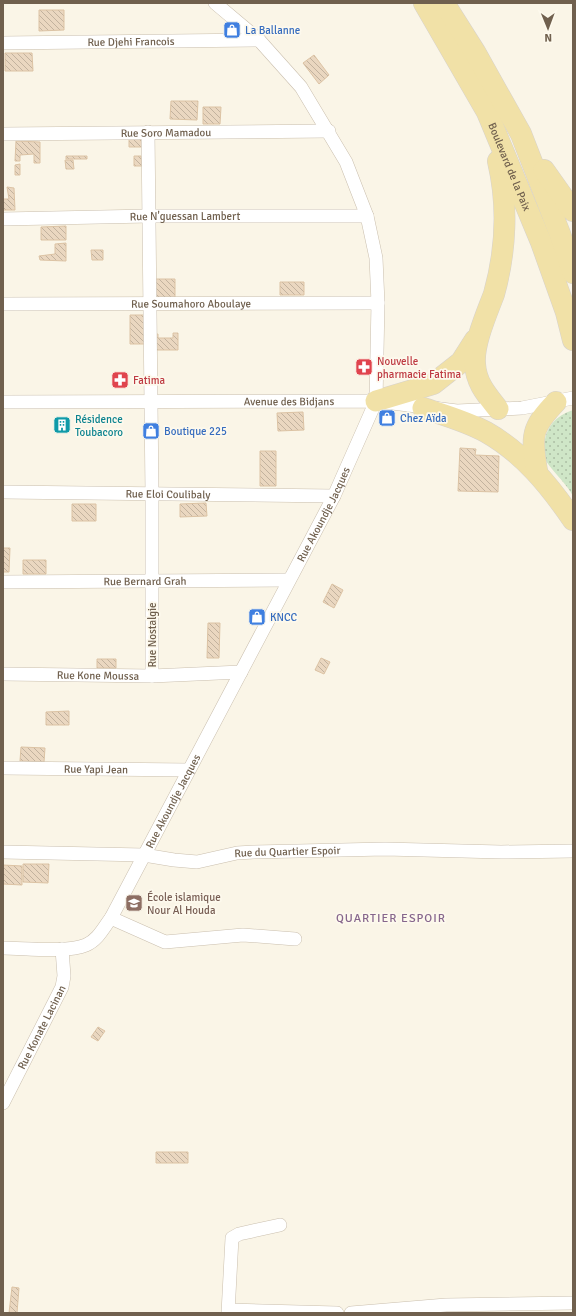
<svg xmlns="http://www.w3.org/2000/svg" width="576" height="1316" font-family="Signika,sans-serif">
<defs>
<pattern id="grass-dots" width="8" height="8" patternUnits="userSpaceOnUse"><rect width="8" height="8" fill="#cfe6c7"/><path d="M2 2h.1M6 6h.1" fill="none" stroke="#acbea4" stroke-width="1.8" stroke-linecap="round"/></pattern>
<pattern id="building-back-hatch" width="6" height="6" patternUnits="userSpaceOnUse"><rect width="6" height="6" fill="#ead7c0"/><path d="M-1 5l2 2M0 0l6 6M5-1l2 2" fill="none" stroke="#c2b29e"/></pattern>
</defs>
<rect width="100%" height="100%" fill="#faf5e7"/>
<!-- grass -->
<path fill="url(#grass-dots)" d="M573,410V496C566,483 554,473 546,461C543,457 543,451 544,446C546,427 555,416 573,410Z"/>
<!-- building -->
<path fill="url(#building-back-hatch)" stroke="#dcc3a4" d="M39,10H64V30L39,31Z
M5,53H32L33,71H5Z
M314,55L329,75L319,84L303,63Z
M171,101H198L197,120L170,119Z
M203,107H221L220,124H203Z
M129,138L141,139L142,147H129Z
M16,141L40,142V163H34V154L20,155V161H15Z
M66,156H87V159H66Z
M134,156H141L142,166H134Z
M65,160H73L74,169H66Z
M20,164V175H15V165Z
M7,187L14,188L15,210H3V199H9Z
M66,226V240H41V227Z
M66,243V261L40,260L39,256L55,254V244Z
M91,250H103V260H92Z
M152,279H175V298H152Z
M280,282H304V295H280Z
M130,315H146L147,344H130Z
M173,333H178V350H153V334H158V338H173Z
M303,412L304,430L278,431L277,413Z
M67,418L68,432H56L55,419Z
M460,448L476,449L475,455L499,456L498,492L458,491Z
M260,451H276V486H260Z
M206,503L207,516L180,517V504Z
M72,504H96V521H72Z
M3,548H10L9,572H3Z
M23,560H46V574H23Z
M332,584L343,590L334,608L323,602Z
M208,623H220L219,658H207Z
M321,658L330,662L324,674L315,670Z
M97,659H116V668H97Z
M69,711V725H46V712Z
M21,747L45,748L44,762L20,761Z
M23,864H49L48,883L23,882Z
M3,865L22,866V885L3,884Z
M98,1027L105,1031L98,1041L91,1037Z
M156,1152H188V1163H156Z
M12,1287L19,1288L17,1313H9Z"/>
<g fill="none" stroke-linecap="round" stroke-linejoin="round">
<defs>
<g id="minor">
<path id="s1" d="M3,43L259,40"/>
<path d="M148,132L152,493V676"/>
<path id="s2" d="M3,134L329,131"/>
<path id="s3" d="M3,219L149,216H367"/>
<path id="s4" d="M3,304L378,303"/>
<path id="s5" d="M3,402L376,401L457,411L522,408L573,398"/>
<path id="s6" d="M3,492L334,496"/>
<path id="s7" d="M3,582L288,580"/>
<path id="s8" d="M3,674L152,676L241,672"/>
<path id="s9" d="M3,768L189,770"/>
<path id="s10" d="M3,852L144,855L174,860L197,862L237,853L254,852L385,849L501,852L573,851"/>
<path d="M111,918L165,942L243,935L295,939"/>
<path id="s11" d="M3,948C25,948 67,953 86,945C98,940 104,927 111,918L334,496L376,401L378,303L376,258L367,216L346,162L301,87L259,40L215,3"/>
<path id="s12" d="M3,1103L62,987L64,976L62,949"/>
<path d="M229,1310L337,1313"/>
<path d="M228,1313L232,1238L239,1234L280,1225"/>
<path d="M351,1313L446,1305L573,1303"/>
</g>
<g id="primary">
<path id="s13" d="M424,3L487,112L541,242L566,312L573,340"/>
<path d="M444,3L475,52L521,134L560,234L573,273"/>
<path d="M544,170L573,211"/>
<path d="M376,401L433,384L461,362L475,340"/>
<path d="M423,408C444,415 466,421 486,432C523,453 549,485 573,520"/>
<path d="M498,409C487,395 476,383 475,364C473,344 487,313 494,294C506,251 508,204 498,161"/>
<path d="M537,471C531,436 531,428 556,402"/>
</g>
</defs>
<!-- minor casing -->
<use href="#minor" stroke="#cabfae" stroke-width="14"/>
<!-- primary casing -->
<use href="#primary" stroke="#d7d2cd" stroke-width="22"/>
<!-- minor -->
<use href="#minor" stroke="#fff" stroke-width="13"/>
<!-- primary -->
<use href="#primary" stroke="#f1e1a7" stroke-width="21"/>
</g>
<!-- icons -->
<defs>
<symbol id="shop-square" viewBox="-11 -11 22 22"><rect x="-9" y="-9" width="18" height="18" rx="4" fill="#3f7fe0" stroke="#fdf9ed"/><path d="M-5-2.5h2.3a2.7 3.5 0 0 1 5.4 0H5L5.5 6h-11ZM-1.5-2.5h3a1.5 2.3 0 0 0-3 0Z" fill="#fff"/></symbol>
<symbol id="pharmacy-square" viewBox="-11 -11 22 22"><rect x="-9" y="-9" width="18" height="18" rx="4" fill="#e0444e" stroke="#fdf9ed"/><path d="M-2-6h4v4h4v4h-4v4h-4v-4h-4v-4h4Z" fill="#fff"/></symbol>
<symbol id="building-square" viewBox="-11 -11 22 22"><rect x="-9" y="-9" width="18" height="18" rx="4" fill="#0f9aa8" stroke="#fdf9ed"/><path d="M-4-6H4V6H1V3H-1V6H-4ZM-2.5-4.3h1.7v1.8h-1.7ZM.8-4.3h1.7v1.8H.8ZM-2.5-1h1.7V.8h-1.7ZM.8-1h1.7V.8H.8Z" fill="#fff"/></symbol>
<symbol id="school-square" viewBox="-11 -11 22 22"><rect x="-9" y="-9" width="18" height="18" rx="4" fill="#8d6e63" stroke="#fdf9ed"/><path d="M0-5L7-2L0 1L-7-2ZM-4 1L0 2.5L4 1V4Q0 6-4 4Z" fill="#fff"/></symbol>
</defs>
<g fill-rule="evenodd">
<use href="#shop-square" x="222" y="20" width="20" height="20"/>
<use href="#pharmacy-square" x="354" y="357" width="20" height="20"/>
<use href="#pharmacy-square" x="110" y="370" width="20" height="20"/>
<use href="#shop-square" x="377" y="408" width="20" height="20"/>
<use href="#building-square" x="52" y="415" width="20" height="20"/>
<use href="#shop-square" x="141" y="421" width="20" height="20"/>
<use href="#shop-square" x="247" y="607" width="20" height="20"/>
<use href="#school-square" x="124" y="893" width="20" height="20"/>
</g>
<g text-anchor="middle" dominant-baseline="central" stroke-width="3.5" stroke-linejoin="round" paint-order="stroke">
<!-- shop labels -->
<g font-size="11" fill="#366cbe" stroke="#fdf9ed" text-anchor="start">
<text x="245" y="30">La Ballanne</text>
<text x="400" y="418">Chez Aïda</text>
<text x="164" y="431">Boutique 225</text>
<text x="270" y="617">KNCC</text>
</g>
<!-- street labels -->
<g font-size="11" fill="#70604e" stroke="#fdf9ed">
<text stroke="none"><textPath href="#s1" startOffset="128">Rue Djehi Francois</textPath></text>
<text stroke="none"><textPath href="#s2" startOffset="163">Rue Soro Mamadou</textPath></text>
<text stroke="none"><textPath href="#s13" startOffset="185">Boulevard de la Paix</textPath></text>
<text stroke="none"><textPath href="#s3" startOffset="182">Rue N'guessan Lambert</textPath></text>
<text stroke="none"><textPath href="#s4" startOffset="188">Rue Soumahoro Aboulaye</textPath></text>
<text stroke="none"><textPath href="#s5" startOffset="286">Avenue des Bidjans</textPath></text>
<text stroke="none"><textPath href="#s6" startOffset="165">Rue Eloi Coulibaly</textPath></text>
<text stroke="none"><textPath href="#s11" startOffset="577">Rue Akoundje Jacques</textPath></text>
<text stroke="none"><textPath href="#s7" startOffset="142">Rue Bernard Grah</textPath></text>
<text transform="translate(152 635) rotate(-90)">Rue Nostalgie</text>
<text stroke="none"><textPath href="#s8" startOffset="95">Rue Kone Moussa</textPath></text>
<text stroke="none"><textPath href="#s9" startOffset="93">Rue Yapi Jean</textPath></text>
<text stroke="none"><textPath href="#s11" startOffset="253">Rue Akoundje Jacques</textPath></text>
<text stroke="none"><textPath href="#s10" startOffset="286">Rue du Quartier Espoir</textPath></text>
<text stroke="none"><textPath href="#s12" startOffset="85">Rue Konate Lacinan</textPath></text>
</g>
<!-- health labels -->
<g font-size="11" fill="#be3a42" stroke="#fdf9ed" text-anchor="start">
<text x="377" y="361">Nouvelle<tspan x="377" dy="13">pharmacie Fatima</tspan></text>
<text x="133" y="380">Fatima</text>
</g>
<!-- culture labels -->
<g font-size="11" fill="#0d838f" stroke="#fdf9ed" text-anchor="start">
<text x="75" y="419">Résidence<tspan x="75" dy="13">Toubacoro</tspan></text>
</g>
<!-- education labels -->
<g font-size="11" fill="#785e54" stroke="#fdf9ed" text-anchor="start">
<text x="147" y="897">École islamique<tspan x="147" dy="13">Nour Al Houda</tspan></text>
</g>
<!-- neighbourhood labels -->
<g font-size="12" letter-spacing="1" fill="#86668c" stroke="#fdf9ed">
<text x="391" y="918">QUARTIER ESPOIR</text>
</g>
</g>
<!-- border -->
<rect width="576" height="1316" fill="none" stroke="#70604e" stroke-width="8"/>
<!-- north arrow -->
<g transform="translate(548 28) rotate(179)" stroke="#fdf9ed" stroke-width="3" paint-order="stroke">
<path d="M0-3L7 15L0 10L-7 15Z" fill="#70604e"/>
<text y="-6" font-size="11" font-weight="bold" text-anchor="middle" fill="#70604e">N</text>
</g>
</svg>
